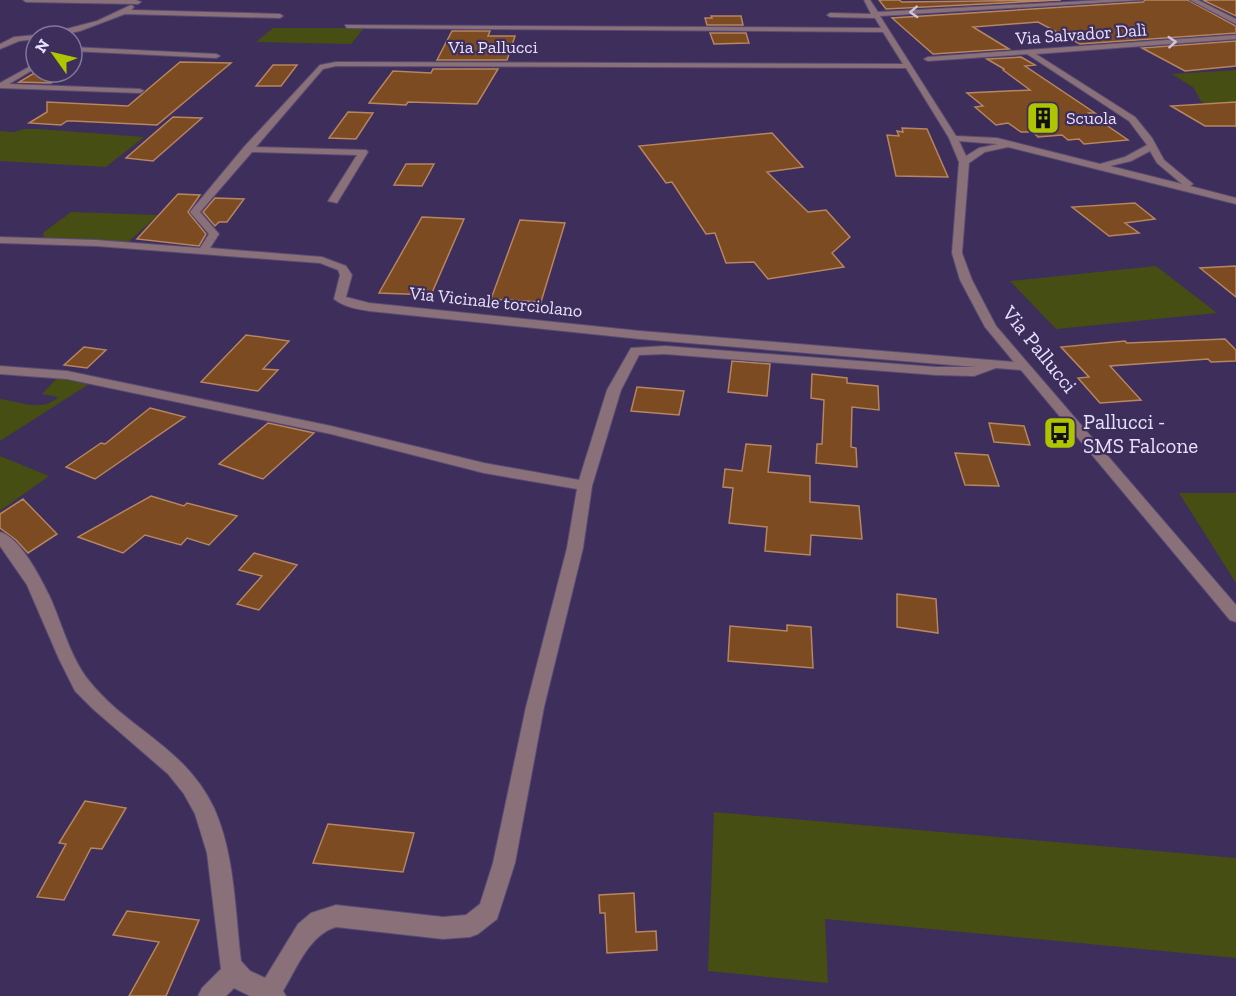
<svg xmlns="http://www.w3.org/2000/svg" width="1236" height="996" font-family="'Zilla Slab',serif">
<rect width="100%" height="100%" fill="#3d2e5b"/>
<!-- green -->
<path fill="#464e13" d="M273,28H364L351,44L256,42Z
M1236,70V129L1200,100L1194,88L1172,74Z
M24,129H39L144,137L106,167L0,161V131L14,132Z
M71,212L158,215L127,243L48,240L43,236L44,232Z
M1156,266L1217,313L1056,329L1010,281Z
M57,378L89,384L0,441V399C18,401 43,413 58,397L42,394Z
M0,456L49,476L0,511Z
M1179,493H1236V583Z
M714,812L1236,858V958L825,919L828,983L708,971Z"/>
<!-- building -->
<path fill="#7d4b21" stroke="#b68561" stroke-width="1.5" d="M879,0H899L902,2L1061,0L886,9Z
M1145,0H1188L1236,26V33L1080,44L1038,22L973,27L1009,49L933,54L892,18L1143,2Z
M1203,0H1236V16Z
M711,16H741L743,25H707L705,18H712Z
M452,31H490L488,36H515L507,60H437Z
M710,33H746L749,43L714,44Z
M1236,41V66L1185,71L1142,48Z
M1021,57L1035,65L1025,66L1095,113H1089L1128,140L1084,144L1079,139L1068,140L1062,135L1038,137L1033,132H1021L1008,123L996,125L975,107L983,106L967,93L1030,90L1003,70L1004,69L987,59Z
M180,62L231,63L157,125L73,121H67L61,125L29,123L47,112V102L128,106Z
M273,65H297L281,86H256Z
M433,69H498L477,104L408,102L406,105L369,103L393,71L431,73Z
M36,72H66L51,83L19,82Z
M1236,102V126H1205L1171,106Z
M348,112L373,113L356,139L329,138Z
M173,117L202,118L153,161L126,158Z
M902,128L927,129L948,177L896,176L887,135L899,136L897,131L903,132Z
M772,133L803,167L767,172L808,212L826,210L850,237L832,253L844,267L768,279L754,262L726,263L715,233L706,234L672,182L666,183L639,146Z
M406,164H434L422,186L394,185Z
M178,194L200,195L188,212L206,234L199,246L137,239Z
M215,198L244,199L227,222H219L215,226L203,212Z
M1135,203L1155,219L1125,223L1139,233L1109,236L1072,207Z
M422,217L464,219L431,295L379,293Z
M520,220L565,223L541,302L491,299Z
M1236,266V297L1200,268Z
M246,335L289,341L263,369L278,370L258,391L201,382Z
M1225,339L1236,350V361L1211,362L1208,359L1110,366L1141,400L1100,403L1078,378L1089,377L1061,347L1125,341L1127,343Z
M84,347L106,350L87,368L64,365Z
M732,361L770,364L767,396L728,392Z
M812,374L847,378V383L878,386L879,410L852,407L851,447L856,448L857,467L816,463L817,444H822L824,400L811,398Z
M637,387L684,391L679,415L631,411Z
M150,408L185,417L95,479L66,467L101,443L105,444Z
M268,423L314,433L263,479L219,464Z
M989,423L1024,426L1030,445L994,442Z
M746,444L771,446L768,472L810,476V502L859,506L862,539L811,535L810,555L765,551L767,527L729,523L733,488L723,487L725,469L742,471Z
M955,453L988,455L999,486L965,485Z
M151,496L184,506L187,503L237,516L209,545L187,538L181,545L145,535L123,553L78,537Z
M23,499L57,534L28,553L16,540L0,528V514Z
M254,553L297,565L259,610L237,604L262,576L239,570Z
M897,594L936,599L938,633L897,627Z
M787,625L811,627L813,668L728,661L730,626L787,631Z
M85,801L126,808L102,849L91,848L64,900L37,897L66,844L59,843Z
M328,824L414,833L403,872L313,863Z
M634,893L636,932L656,931L657,950L607,953L605,913H600L599,895Z
M127,911L199,920L166,996H129L159,942L113,935Z"/>
<g fill="none" stroke-linecap="round" stroke-linejoin="round">
<defs>
<path id="minor" d="M23,0H136L141,2L138,4L26,2Z
M864,0H870L878,12L1103,0H1143L880,16L956,136L997,138L1100,164L1125,157L1147,145L1129,121L1027,54L928,61L924,59L928,57L1236,35V39L1036,54L1135,117L1152,138L1164,160L1193,184L1190,186L1236,198V204L1008,147L985,152L969,163L962,253L972,280L996,326L1236,605V622L1230,620L1021,370L996,368L974,376L936,375L665,354L639,355L621,390L592,486L583,548L544,707L515,863L497,919L478,934L470,937L443,939L336,927C309,935 297,968 283,991L286,996H250L234,988L226,996H198L202,988L221,969L207,853L195,814L184,794L168,774L93,709L75,691L59,659L27,585L0,546V532C20,537 40,577 49,595C62,623 70,658 90,682C129,730 185,747 214,808C235,855 235,911 241,961L250,971L265,978L298,924L311,913L336,905L443,917L466,915L480,904L493,863L526,707L567,548L577,489L484,473L331,434L67,379L0,374V366L67,371L331,426L484,463L579,480L607,390L631,348L665,346L936,367H976L640,339L369,311C357,309 344,307 334,299L340,275L338,270L320,263L96,246L0,243V237L96,240L200,248L209,234L190,212L244,147L320,65L336,62L903,64L883,32L347,28L345,25L881,28L875,18L830,17L827,15L830,13L871,14ZM336,66L906,68L949,138L959,162L952,253L960,280L985,327L1014,362L640,331L369,303L346,297L352,275L346,266L322,257L210,248L219,234L200,212L252,152L357,155L328,201L337,203L368,152L366,150L256,147L323,69ZM959,141L997,144H998L979,148L966,156ZM1150,151L1157,163L1182,184L1110,166L1131,161Z
M1190,0H1198L1236,19V24Z
M131,5L134,7L131,10L280,14L283,16L280,18L125,14L80,31L56,36H39L97,21Z
M36,35L39,36H36V39L19,41L0,49V44L14,37Z
M72,47L216,54L220,56L216,58L72,51Z
M36,63V68L9,84L140,89L144,91L140,93L0,88V83Z"/>
</defs>
<!-- minor casing -->
<use href="#minor" stroke="#584b75" stroke-width="2"/>
<!-- minor -->
<use href="#minor" fill="#8a7078" fill-rule="evenodd"/>
</g>
<!-- one-way arrows -->
<defs><path id="oneway-chevron" d="M-2-3.5L2.5 0L-2 3.5" fill="none" stroke-width="1.6" stroke-linecap="round" stroke-linejoin="round" transform="scale(1.5)"/></defs>
<g stroke="#d0c5dc">
<use href="#oneway-chevron" transform="translate(914 12) rotate(177)"/>
<use href="#oneway-chevron" transform="translate(1172 42) rotate(-4)"/>
</g>
<!-- icons -->
<defs>
<symbol id="building-square" viewBox="-11 -11 22 22"><rect x="-9" y="-9" width="18" height="18" rx="4" fill="#b0c502" stroke="#3d2e5b"/><path d="M-4-6H4V6H1V3H-1V6H-4ZM-2.5-4.3h1.7v1.8h-1.7ZM.8-4.3h1.7v1.8H.8ZM-2.5-1h1.7V.8h-1.7ZM.8-1h1.7V.8H.8Z" fill="#111"/></symbol>
<symbol id="bus-square" viewBox="-11 -11 22 22"><rect x="-9" y="-9" width="18" height="18" rx="4" fill="#b0c502" stroke="#3d2e5b"/><path d="M-5-6H5V4H4V6H2V4H-2V6H-4V4H-5ZM-3.5-4V0h7V-4ZM-3.5 1.2v1.5H-2V1.2ZM2 1.2v1.5H3.5V1.2Z" fill="#111"/></symbol>
</defs>
<g fill-rule="evenodd">
<use href="#building-square" x="1024" y="99" width="38" height="38"/>
<use href="#bus-square" x="1041" y="414" width="38" height="38"/>
</g>
<g text-anchor="middle" dominant-baseline="central" stroke-width="4.5" stroke-linejoin="round" paint-order="stroke">
<!-- far-street labels -->
<g font-size="18" fill="#e8e1fd" stroke="#3d2e5b">
<text transform="translate(1081 34) rotate(-4)">Via Salvador Dalì</text>
<text x="493" y="47">Via Pallucci</text>
<text transform="translate(496 302) rotate(6)">Via Vicinale torciolano</text>
</g>
<!-- far-poi labels -->
<g font-size="18" fill="#e8e1fd" stroke="#3d2e5b" text-anchor="start">
<text x="1066" y="118">Scuola</text>
</g>
<!-- street labels -->
<g font-size="21" fill="#e8e1fd" stroke="#3d2e5b">
<text transform="translate(1040 349) rotate(51)">Via Pallucci</text>
</g>
<!-- poi labels -->
<g font-size="21" fill="#e8e1fd" stroke="#3d2e5b" text-anchor="start">
<text x="1083" y="421">Pallucci -<tspan x="1083" dy="24">SMS Falcone</tspan></text>
</g>
</g>
<!-- north arrow -->
<g transform="translate(54 54) rotate(304)"><circle r="28" fill="#3d2e5b" stroke="#81769c" stroke-width="1.5"/>
<path d="M0-4.5L10 22L0 15L-10 22Z" fill="#b0c502"/>
<text y="-9" font-size="16" font-weight="bold" text-anchor="middle" fill="#e8e1fd">N</text>
</g>
</svg>
